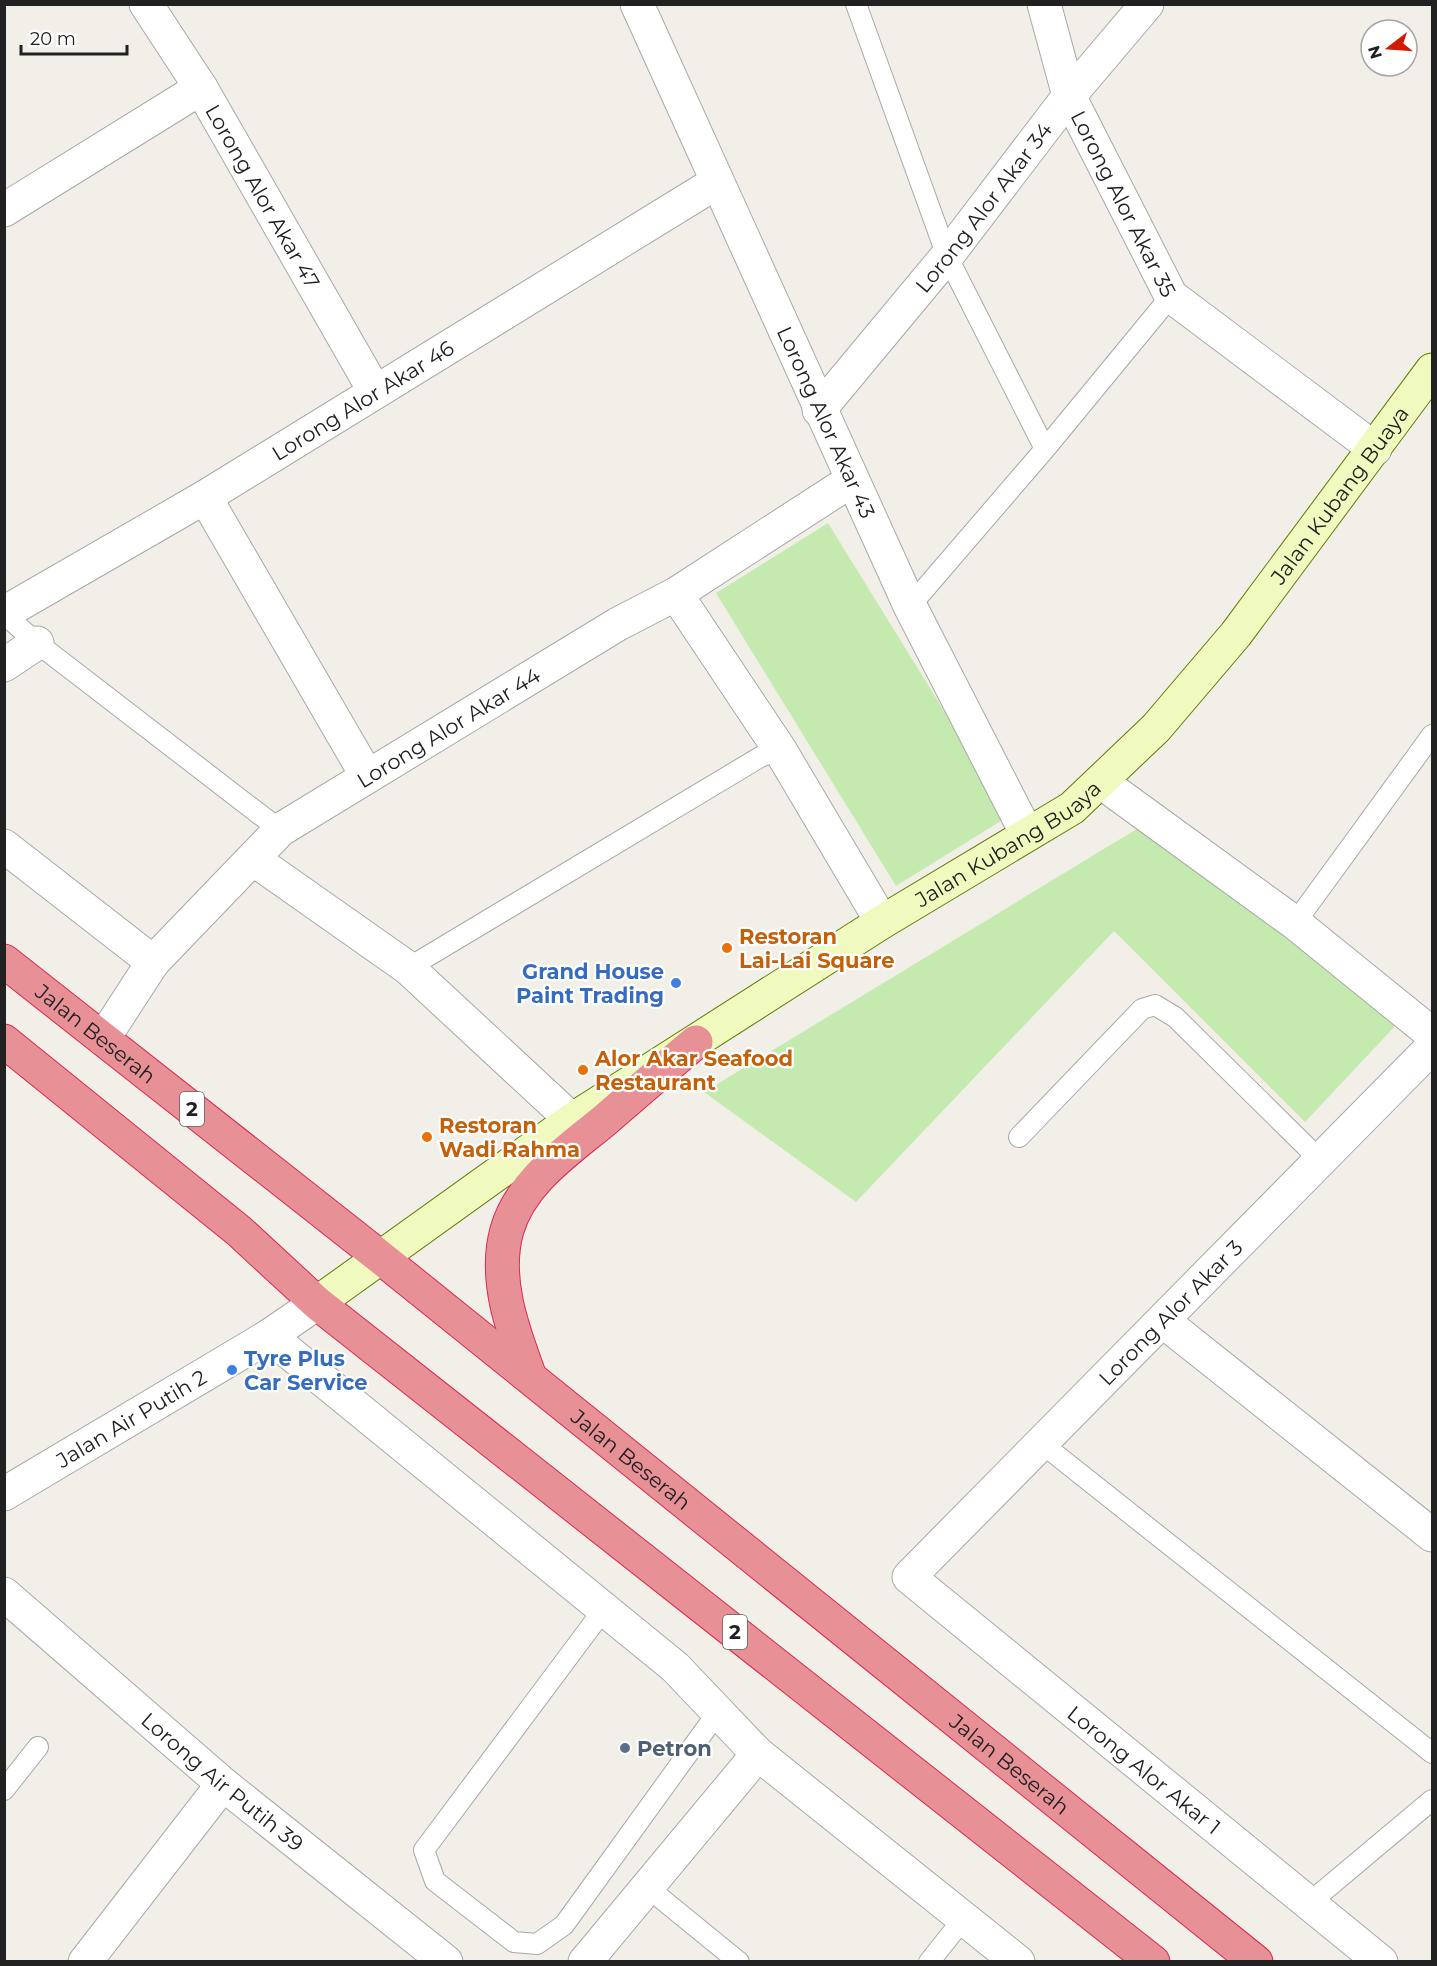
<svg xmlns="http://www.w3.org/2000/svg" width="1437" height="1966" font-family="Montserrat,sans-serif">
<rect width="100%" height="100%" fill="#f1efe8"/>
<!-- grass -->
<path fill="#c5eaaf" d="M828,523L1009,816L896,886L716,593Z
M1140,827L1398,1023L1305,1122L1114,931L856,1202L704,1092Z"/>
<g fill="none" stroke-linecap="round" stroke-linejoin="round">
<defs>
<path id="lane" d="M856,4L947,256L1045,449
M910,606L1045,449L1171,296
M4,614L37,643L280,830
M1295,923L1432,735
M408,968L762,756L780,750
M1019,1137L1142,1009L1155,1005L1175,1017L1320,1160
M1040,1442L1432,1753
M604,1609L424,1850L435,1881L514,1942L537,1944L564,1925L718,1712
M4,1790L38,1747
M647,1887L739,1962
M1308,1904L1432,1800
M929,1962L964,1918"/>
<g id="street">
<path id="s1" d="M146,4L201,88L374,390"/>
<path id="s2" d="M637,4L910,606L1027,834"/>
<path id="s3" d="M1044,4L1069,96L1171,296L1375,449"/>
<path d="M4,210L201,88"/>
<path id="s4" d="M819,410L947,256L1069,96L1147,4"/>
<path d="M205,497L367,776"/>
<path d="M676,594L780,750L882,922"/>
<path id="s5" d="M4,613L205,497L717,182"/>
<path d="M4,665L37,643"/>
<path d="M1101,782L1295,923L1432,1034"/>
<path d="M4,846L153,962"/>
<path d="M253,859L408,968L572,1120"/>
<path id="s6" d="M103,1039L153,962L280,830L618,624L676,594L852,480"/>
<path d="M1163,1321L1432,1535"/>
<path d="M269,1336L675,1667L758,1754L1018,1962"/>
<path id="s7" d="M4,1494L269,1336L317,1303"/>
<path id="s8" d="M4,1594L223,1784L446,1962"/>
<path d="M85,1962L223,1784"/>
<path d="M585,1962L758,1754"/>
<path id="s9" d="M1381,1962L909,1577L1432,1047"/>
</g>
<g id="secondary">
<path id="s10" d="M317,1303L572,1120L882,922L1072,808L1156,728L1236,634L1432,370"/>
</g>
<g id="highway">
<path id="s11" d="M4,961L380,1257L1256,1962"/>
<path d="M4,1041L239,1231L317,1303L1153,1962"/>
<path d="M530,1377C513,1331 493,1279 507,1230C521,1181 569,1150 606,1119C636,1093 666,1067 696,1042"/>
</g>
</defs>
<!-- lane casing -->
<use href="#lane" stroke="#a8a8a8" stroke-width="22"/>
<!-- street casing -->
<use href="#street" stroke="#a8a8a8" stroke-width="35"/>
<!-- secondary casing -->
<use href="#secondary" stroke="#617b05" stroke-width="35"/>
<!-- highway casing -->
<use href="#highway" stroke="#db2951" stroke-width="35"/>
<!-- lane -->
<use href="#lane" stroke="#fff" stroke-width="20"/>
<!-- street -->
<use href="#street" stroke="#fff" stroke-width="33"/>
<!-- secondary -->
<use href="#secondary" stroke="#f0fabe" stroke-width="33"/>
<!-- highway -->
<use href="#highway" stroke="#e79197" stroke-width="33"/>
</g>
<!-- markers -->
<g fill="#e8710a" stroke="#fff" stroke-width="2">
<circle cx="727" cy="948" r="6"/>
<circle cx="583" cy="1070" r="6"/>
<circle cx="427" cy="1137" r="6"/>
</g>
<g fill="#3f7fe0" stroke="#fff" stroke-width="2">
<circle cx="676" cy="983" r="6"/>
<circle cx="232" cy="1370" r="6"/>
</g>
<circle fill="#5c6f8a" stroke="#fff" stroke-width="2" cx="625" cy="1748" r="6"/>
<g text-anchor="middle" dominant-baseline="central" stroke-width="4.5" stroke-linejoin="round" paint-order="stroke">
<!-- shield labels -->
<g fill="#fff" stroke="#646464" stroke-width="1.5">
<rect x="180" y="1092" width="24" height="34" rx="4.5"/>
<rect x="723" y="1615" width="24" height="34" rx="4.5"/>
</g>
<g font-size="20" font-weight="bold" fill="#212121">
<text x="192" y="1109">2</text>
<text x="735" y="1632">2</text>
</g>
<!-- street labels -->
<g font-size="21" fill="#212121" stroke="#fff">
<text stroke="none"><textPath href="#s1" startOffset="225">Lorong Alor Akar 47</textPath></text>
<text stroke="none"><textPath href="#s3" startOffset="216">Lorong Alor Akar 35</textPath></text>
<text stroke="none"><textPath href="#s4" startOffset="261">Lorong Alor Akar 34</textPath></text>
<text stroke="none"><textPath href="#s5" startOffset="417">Lorong Alor Akar 46</textPath></text>
<text stroke="none"><textPath href="#s2" startOffset="459">Lorong Alor Akar 43</textPath></text>
<text stroke="none"><textPath href="#s10" startOffset="1316">Jalan Kubang Buaya</textPath></text>
<text stroke="none"><textPath href="#s6" startOffset="472">Lorong Alor Akar 44</textPath></text>
<text stroke="none"><textPath href="#s10" startOffset="830">Jalan Kubang Buaya</textPath></text>
<text stroke="none"><textPath href="#s11" startOffset="117">Jalan Beserah</textPath></text>
<text stroke="none"><textPath href="#s9" startOffset="981">Lorong Alor Akar 3</textPath></text>
<text stroke="none"><textPath href="#s7" startOffset="148">Jalan Air Putih 2</textPath></text>
<text stroke="none"><textPath href="#s11" startOffset="801">Jalan Beserah</textPath></text>
<text stroke="none"><textPath href="#s11" startOffset="1287">Jalan Beserah</textPath></text>
<text transform="translate(1144 1770) rotate(39)">Lorong Alor Akar 1</text>
<text stroke="none"><textPath href="#s8" startOffset="288">Lorong Air Putih 39</textPath></text>
</g>
<!-- food labels -->
<g font-size="21" font-weight="bold" fill="#c56008" stroke="#fff" text-anchor="start">
<text x="739" y="936">Restoran<tspan x="739" dy="24">Lai-Lai Square</tspan></text>
<text x="595" y="1058">Alor Akar Seafood<tspan x="595" dy="24">Restaurant</tspan></text>
<text x="439" y="1125">Restoran<tspan x="439" dy="24">Wadi Rahma</tspan></text>
</g>
<!-- shop labels -->
<g font-size="21" font-weight="bold" fill="#366cbe" stroke="#fff" text-anchor="end">
<text x="664" y="971">Grand House<tspan x="664" dy="24">Paint Trading</tspan></text>
<text x="244" y="1358" text-anchor="start">Tyre Plus<tspan x="244" dy="24">Car Service</tspan></text>
</g>
<!-- service labels -->
<g font-size="21" font-weight="bold" fill="#4e5e75" stroke="#fff" text-anchor="start">
<text x="637" y="1748">Petron</text>
</g>
</g>
<!-- border -->
<rect width="1437" height="1966" fill="none" stroke="#212121" stroke-width="12"/>
<!-- north arrow -->
<g transform="translate(1389 48) rotate(253)"><circle r="28" fill="#ffffff" stroke="#a6a6a6" stroke-width="1.5"/>
<path d="M0-4.5L10 22L0 15L-10 22Z" fill="#d21901"/>
<text y="-9" font-size="16" font-weight="bold" text-anchor="middle" fill="#212121">N</text>
</g>
<!-- scale -->
<path d="M21 45v9h106v-9" fill="none" stroke="#212121" stroke-width="3"/>
<text x="30" y="45" font-size="18" fill="#212121" stroke="#ffffff" stroke-width="4.5" paint-order="stroke">20 m</text>
</svg>
